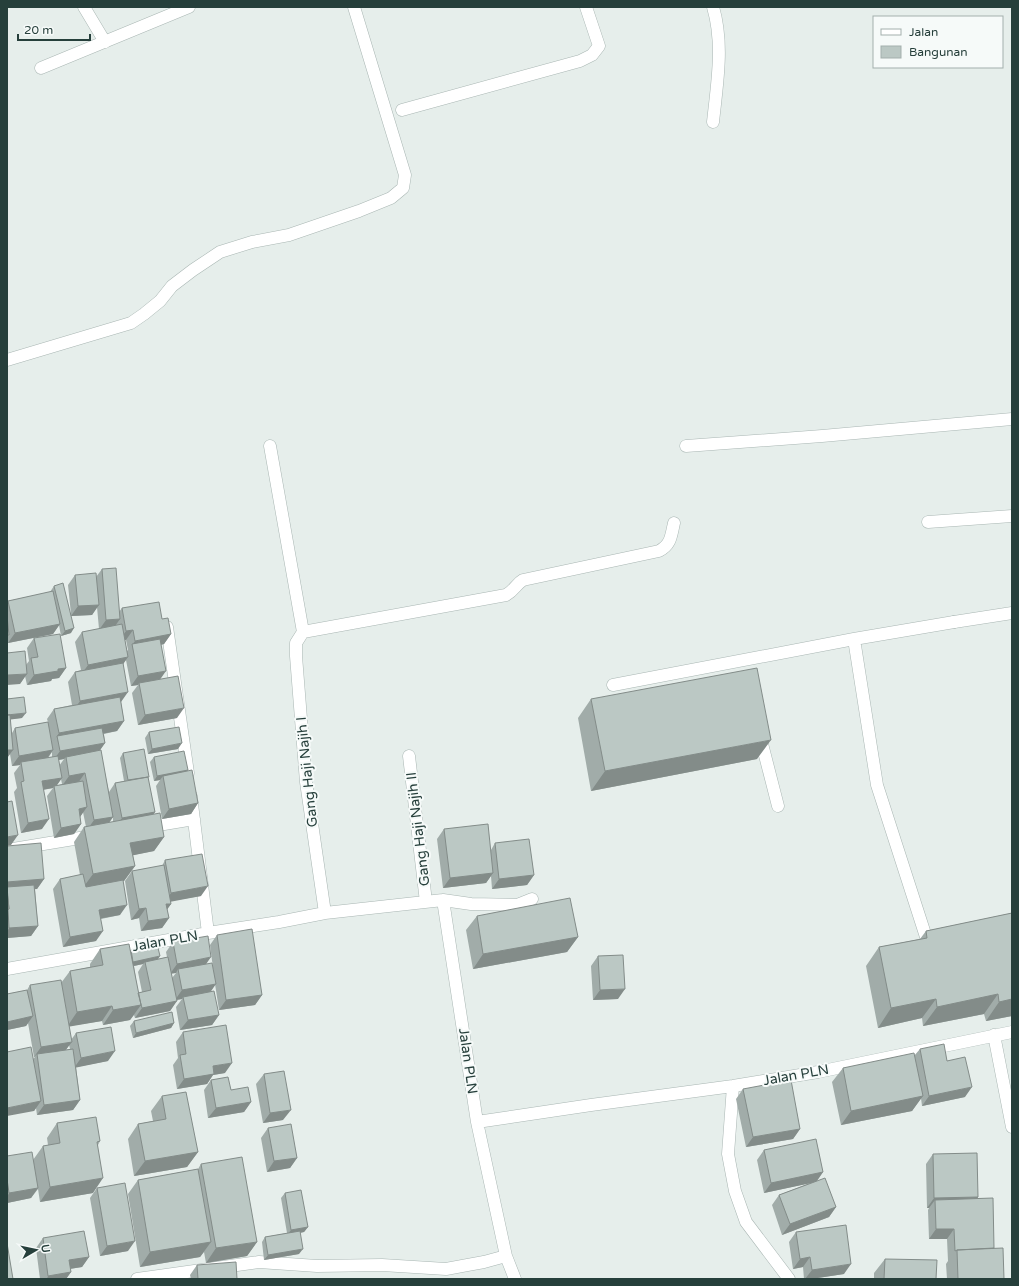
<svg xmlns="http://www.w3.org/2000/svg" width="1019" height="1286" font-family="'Varela Round',sans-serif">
<rect width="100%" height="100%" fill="#e6eeeb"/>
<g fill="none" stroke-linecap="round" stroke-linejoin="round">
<defs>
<path id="lane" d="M7,360L131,323L144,314L160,301L172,286L193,270L220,252L252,242L289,235L359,211L391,198L403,188L405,175L354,7
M686,446L822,436L1012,419
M928,522L1012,516
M854,639L877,785L926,937
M613,685L854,639L954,622
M760,736L778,806"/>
<path id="street" d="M84,7L105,42
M41,68L189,7
M402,110L580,61L592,55L599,46L586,7
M713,122C717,84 724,44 713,7
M270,446L303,632
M954,622L1012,613
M167,627L188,773
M303,632L506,595C515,590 516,584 523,580L659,551C671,545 671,536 674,523
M303,632L296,643V656L306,782L325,913
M409,756L426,902
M191,796L208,933
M146,827L194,819
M7,850L92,836
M7,969L208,933L279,922L325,913L443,900L471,904L517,905L532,899
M994,1035L1012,1127
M733,1086L728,1154L735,1191L746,1222L789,1279
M477,1122L591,1105L733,1086L818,1072L1012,1032
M506,1256L515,1279
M137,1279L259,1262L317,1266L382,1265L446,1269L484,1262L506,1256L477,1122L443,900"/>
</defs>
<!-- lane casing -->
<use href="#lane" stroke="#a9b6b3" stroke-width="13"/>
<!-- street casing -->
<use href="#street" stroke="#a9b6b3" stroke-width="13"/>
<!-- lane -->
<use href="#lane" stroke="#fff" stroke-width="12"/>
<!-- street -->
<use href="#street" stroke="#fff" stroke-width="12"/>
</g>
<!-- wall -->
<path fill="#a1aca9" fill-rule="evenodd" d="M102,569L119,612L122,608L162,619L171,634L164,644L161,645L160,679L177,718L138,725L132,693L138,685L131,686L126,660L123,664L121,702L124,721L117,731L104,734L105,743L100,750L109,792L115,783L124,781L120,758L123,753L148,778L155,812L153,815L164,837L154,851L133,855L135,866L124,881H123L120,915L101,919L96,941L63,947L53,889L60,879L80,875L74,842L84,827H86L83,812L80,817L81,824L74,834L54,838L47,796L53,788L43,790L42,829L21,833L14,792L17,788L14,773L20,765L12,766L10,754L7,758V699L22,718L10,719L12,733L15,728L48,722L47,719L54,709L72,705L68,682L75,672L81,670L75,642L82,632L99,629L97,607L92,615L71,616V633L61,636L59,625L53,634L8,643L7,638V602L8,601L50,592L54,586L71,614L68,585L75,575L96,577ZM125,640H126L128,650L127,651ZM52,752V757L48,758ZM64,759L59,766L58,760ZM61,779L62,784L56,786ZM113,817V822L109,823Z
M34,638L66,668L59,678L52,679L51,681L27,685L25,676L20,684L26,665L29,661L27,648Z
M591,699L757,759L591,791L578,718Z
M149,732L178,749L148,754L145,738Z
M154,757L188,770L187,771L198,803L191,814L162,819L156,786L160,780L154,781L150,762Z
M444,829L491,850L495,843L534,875L527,885L492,889L491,876L486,883L443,888L437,839Z
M7,846L44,879L37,889H35L38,926L31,936L7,938Z
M165,860L201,896L170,901L171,904L167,909L169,918L162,928L141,931L139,918L131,920L125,881L132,871L162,866Z
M1012,913V1016L986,1021L984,1014L923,1026L922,1018L878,1028L866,966L879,947L920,939L926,931Z
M477,916L578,937L567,952L473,969L466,930Z
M217,935L262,995L255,1005L219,1010L215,984L210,992L219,1015L212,1025L180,1030L176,1007L182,999L177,1000L170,1011L135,1018L134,1015L130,1020L103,1025L102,1021L69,1026L71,1040L76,1033L108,1061L76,1067L80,1100L73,1110L37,1115L36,1108L34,1111L33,1059L35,1057H34L28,1023L26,1026L7,1030V994L27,990L30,985L61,983L70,971L90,967V964L100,949L131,950L158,959L167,957L166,952L173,942L207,964L214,976L210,945ZM143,964L138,972L142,992L138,993L134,966ZM171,973H176L172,978ZM69,1045L70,1049L66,1050Z
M598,956L618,999L593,1000L591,966Z
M134,1021L174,1023L171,1028L133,1038L130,1026Z
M183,1032L225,1073L213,1075L207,1084L177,1089L173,1065L178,1058L176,1042Z
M920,1049L947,1061L965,1097L922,1106L921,1098L912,1111L841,1125L832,1082L843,1068L914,1056Z
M264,1074L283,1120L263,1123L256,1084Z
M211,1080L231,1090L251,1102L244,1112L208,1118L204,1090Z
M743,1089L800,1129L793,1139L746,1147L736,1099Z
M162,1096L198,1152L187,1167L134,1176L128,1139L138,1124L153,1121L151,1111Z
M57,1123L100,1141L98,1145L93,1193L40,1202L38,1189L31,1198L7,1203V1156L33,1160L43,1146L48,1145L47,1138Z
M268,1128L297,1158L290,1168L267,1172L261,1138Z
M764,1150L823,1172L817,1181L836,1207L829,1217L782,1235L772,1205L779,1195L810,1183L764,1193L757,1160Z
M933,1154L978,1197L977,1199L994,1248L1004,1279H947L946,1264L948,1261L947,1239H929L928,1210L929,1208H927L926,1164Z
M201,1164L257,1242L247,1256L206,1263L204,1252L200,1257L140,1267L128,1194L138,1180L198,1169Z
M97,1188L128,1251L100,1256L90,1198Z
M285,1193L308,1227L304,1232L300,1233L299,1254L264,1260L262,1242L265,1237L287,1233L281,1198Z
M796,1232L844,1274L811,1279H804L803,1267L793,1269L789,1242Z
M43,1238L89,1257L82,1267L70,1269L71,1272L66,1279H40L36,1248Z
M885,1259L936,1279H874V1273Z
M197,1265L237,1279H191L190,1275Z"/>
<!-- shaded-wall -->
<path fill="#838c89" d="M99,605L92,615L71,616L78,606Z
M120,619L113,629L99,630L106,620Z
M60,624L53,634L8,643L15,633Z
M74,628L71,633L61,636L65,631Z
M133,630L126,640L119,641L126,631Z
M171,634L164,644L133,650L132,645L135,641Z
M128,657L121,667L81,675L88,665Z
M66,668L59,678L52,679L51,681L27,685L34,675L58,669Z
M166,671L159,681L139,683L138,685L131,686L138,676Z
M27,674L20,684L7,685V675Z
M128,692L121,702L73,711L80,701Z
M184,708L177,718L138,725L145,715Z
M26,713L22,718L7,720V715Z
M124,721L117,731L58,742L57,736L52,743L59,733Z
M771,740L757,759L591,791L605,771Z
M105,743L98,753L66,757L64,759L53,761L60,751Z
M182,743L178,749L148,754L152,749Z
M7,750H13L7,758Z
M53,750L46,760L21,762L20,765L12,766L19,756Z
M188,770L184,775L163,776L160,780L154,781L157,776Z
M85,773L78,783L62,786L69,776Z
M62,778L55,788L54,786L53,788L35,791L42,781Z
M198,803L191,814L162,819L169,809Z
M87,807L80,817L79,809Z
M155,812L148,822L115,828L122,818Z
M113,817L106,827L87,830L94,820Z
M49,819L42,829L21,833L28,823Z
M81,824L74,834L54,838L61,828Z
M18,835L11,845L7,846V837Z
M164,837L154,851L120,858L130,843Z
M135,866L124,881L82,889L93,874Z
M493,873L486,883L443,888L450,878Z
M534,875L527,885L492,889L499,879Z
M44,879L37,889L7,892V882Z
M208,886L201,896L164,903L171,893Z
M166,904H171L164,914Z
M127,905L120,915L92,920L99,910Z
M146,908L139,918L131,920L139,909Z
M169,918L162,928L141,931L148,921Z
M38,926L31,936L7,938V932L9,928Z
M103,931L96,941L63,947L70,937Z
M578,937L567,952L473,969L483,954Z
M160,956L157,961L145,962L143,964L124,968L127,963Z
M211,957L204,967L178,969L176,973L170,974L177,964Z
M216,984L209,994L183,997L182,999L175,1000L182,990Z
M625,989L618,999L593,1000L600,990Z
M998,994L984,1014L923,1026L937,1007Z
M262,995L255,1005L219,1010L226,1000Z
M936,999L922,1018L878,1028L891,1008Z
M1012,999V1016L986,1021L999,1002Z
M177,1001L170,1011L135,1018L142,1008Z
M141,1005L130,1020L103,1025L113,1010Z
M112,1006L102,1021L67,1027L77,1012Z
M219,1015L212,1025L180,1030L188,1020Z
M33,1016L26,1026L7,1030V1022Z
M174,1023L171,1028L133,1038L136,1033Z
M72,1042L64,1052L37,1054L34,1057L41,1047Z
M115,1051L108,1061L74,1068L81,1058Z
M232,1063L225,1073L213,1075L207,1084L177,1089L184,1079L213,1066Z
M972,1087L965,1097L922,1106L929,1096Z
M923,1096L912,1111L841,1125L851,1111Z
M80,1100L73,1110L37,1115L44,1105Z
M41,1101L34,1111L7,1116V1108Z
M251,1102L244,1112L208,1118L216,1108Z
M291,1110L283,1120L263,1123L270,1113Z
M800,1129L793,1139L746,1147L753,1137Z
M198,1152L187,1167L134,1176L145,1161Z
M297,1158L290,1168L267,1172L274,1161Z
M823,1172L816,1182L764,1193L771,1183Z
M103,1178L93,1193L40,1202L50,1187Z
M38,1188L31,1198L7,1203V1197L9,1193Z
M978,1197L971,1207L935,1200L929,1208H927L934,1198Z
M836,1207L829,1217L782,1235L790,1224Z
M308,1227L304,1232L287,1235L291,1230Z
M936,1229H954L947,1239H929Z
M135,1241L128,1251L100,1256L107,1246Z
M211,1242L200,1257L140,1267L150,1252Z
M257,1242L247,1256L206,1263L216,1248Z
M303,1249L299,1254L264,1260L268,1255Z
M89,1257L82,1267L62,1270L69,1260Z
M810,1257L803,1267L793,1269L800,1259Z
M851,1264L844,1274L811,1279H805L812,1270Z
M71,1272L66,1279H47L48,1276Z"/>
<!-- building -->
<path fill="#bbc8c4" stroke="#838c89" d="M116,568L120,619L106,620L102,569Z
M96,573L99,605L78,606L75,575Z
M63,583L74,628L65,631L54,586Z
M53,591L60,624L15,633L8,601Z
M159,602L162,619L168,618L171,634L135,641L133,630L126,631L122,608Z
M7,616L9,635H7Z
M122,624L128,657L88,665L82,632Z
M60,634L66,668L58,669V671L34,675L31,658L38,657L34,638Z
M160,639L166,671L138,676L132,644Z
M25,651L27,674L7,675V653Z
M123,663L128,692L80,701L75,672Z
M757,668L771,740L605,771L591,699Z
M178,676L184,708L145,715L139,683Z
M24,697L26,713L7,715V699Z
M120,697L124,721L59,733L54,709Z
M7,715H10L13,750H7Z
M48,722L53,750L19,756L15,728Z
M179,727L182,743L152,749L149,732Z
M102,728L105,743L60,751L57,736Z
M144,749L149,777H148L128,780L123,753Z
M101,750L113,817L94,820L85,773L69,776L66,757Z
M184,751L188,770L157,776L154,757Z
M58,756L62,778L42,781L49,819L28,823L21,782L24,781L21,762Z
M192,770L198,803L169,809L163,776Z
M148,777L155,812L122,818L115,783Z
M83,781L87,807L79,809L81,824L61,828L54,786Z
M12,801L18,835L7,837V802Z
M160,813L164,837L130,843L135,866L93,874L84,827Z
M488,824L493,873L450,878L444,829Z
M529,839L534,875L499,879L495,843Z
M41,843L44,879L7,882V846Z
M202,854L208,886L171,893L165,860Z
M164,865L171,904H166L169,918L148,921L146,908L139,909L132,871Z
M83,874L86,887L123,880L127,905L99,910L103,931L70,937L60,879Z
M34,885L38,926L9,928L8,910L9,909L7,887Z
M7,891L9,909H7Z
M570,898L578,937L483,954L477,916Z
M1012,913V999L999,1002L998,994L937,1007L936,999L891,1008L879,947L927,938L926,931Z
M252,929L262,995L226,1000L217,935Z
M208,936L211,957L177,964L173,942Z
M129,944L141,1005L113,1010L112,1006L77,1012L70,971L103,965L100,949Z
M157,944L160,956L133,962L131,950Z
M623,955L625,989L600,990L598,956Z
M168,957L177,1001L142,1008L138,993L151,990L145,962Z
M212,963L216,984L182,990L178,969Z
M61,980L72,1042L41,1047L30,985Z
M27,990L33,1016L7,1022V994Z
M214,991L219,1015L188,1020L183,997Z
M172,1012L174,1023L136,1033L134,1021Z
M226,1025L232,1063L213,1066L214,1074L184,1079L180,1055L186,1054L183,1032Z
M111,1027L115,1051L81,1058L76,1033Z
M944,1044L947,1061L965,1057L972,1087L929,1096L920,1049Z
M31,1047L41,1101L7,1108V1052Z
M73,1049L80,1100L44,1105L37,1054Z
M914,1053L923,1096L851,1111L843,1068Z
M284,1071L291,1110L270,1113L264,1074Z
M228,1077L231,1090L248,1087L251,1102L216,1108L211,1080Z
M791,1080L800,1129L753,1137L743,1089Z
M186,1092L198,1152L145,1161L138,1124L166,1119L162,1096Z
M96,1117L100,1141L97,1142L103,1178L50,1187L43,1146L60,1143L57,1123Z
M291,1124L297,1158L274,1161L268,1128Z
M816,1139L823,1172L771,1183L764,1150Z
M32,1152L38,1188L9,1193L7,1179V1156Z
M977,1153L978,1197L934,1198L933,1154Z
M242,1157L257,1242L216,1248L201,1164Z
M198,1169L211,1242L150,1252L138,1180Z
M825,1178L836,1207L790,1224L779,1195Z
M125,1183L135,1241L107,1246L97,1188Z
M301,1190L308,1227L291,1230L285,1193Z
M993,1198L994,1248L957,1250L955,1251L954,1229H936L935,1200Z
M846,1225L851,1264L812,1270L810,1257L800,1259L796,1232Z
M84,1231L89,1257L69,1260L71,1272L48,1276L43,1238Z
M300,1231L303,1249L268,1255L265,1237Z
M7,1243L13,1279H7Z
M1003,1248L1004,1279H958L957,1250Z
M885,1259L937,1260L936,1279H884Z
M236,1262L237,1279H198L197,1265Z"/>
<g text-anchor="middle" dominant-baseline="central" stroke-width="4" stroke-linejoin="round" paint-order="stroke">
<!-- street labels -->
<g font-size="14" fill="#263f3b" stroke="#f6faf9">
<text transform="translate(307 772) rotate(-96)">Gang Haji Najih I</text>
<text transform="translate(418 829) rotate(-97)">Gang Haji Najih II</text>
<text transform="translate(165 941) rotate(-10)">Jalan PLN</text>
<text transform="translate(468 1061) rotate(82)">Jalan PLN</text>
<text transform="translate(796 1075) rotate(-10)">Jalan PLN</text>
</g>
</g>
<!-- border -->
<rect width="1019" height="1286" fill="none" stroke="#263f3b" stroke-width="16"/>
<!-- legend -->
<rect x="873" y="16" width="130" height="52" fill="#f6faf9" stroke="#a3afad"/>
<rect x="881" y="29" width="20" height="6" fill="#ffffff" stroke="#a3afad"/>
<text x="909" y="36" font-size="12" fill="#263f3b">Jalan</text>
<rect x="881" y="46" width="20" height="12" fill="#bbc8c4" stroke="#a3afad"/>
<text x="909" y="56" font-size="12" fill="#263f3b">Bangunan</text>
<!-- north arrow -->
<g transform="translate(36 1250) rotate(81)" stroke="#f6faf9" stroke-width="3" paint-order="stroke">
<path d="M0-3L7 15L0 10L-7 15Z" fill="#263f3b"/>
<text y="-6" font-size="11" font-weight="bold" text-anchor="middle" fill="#263f3b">U</text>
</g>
<!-- scale -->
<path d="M18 34v6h72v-6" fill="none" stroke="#263f3b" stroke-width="2"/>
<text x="24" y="34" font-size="12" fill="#263f3b" stroke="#f6faf9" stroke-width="3" paint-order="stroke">20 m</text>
</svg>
